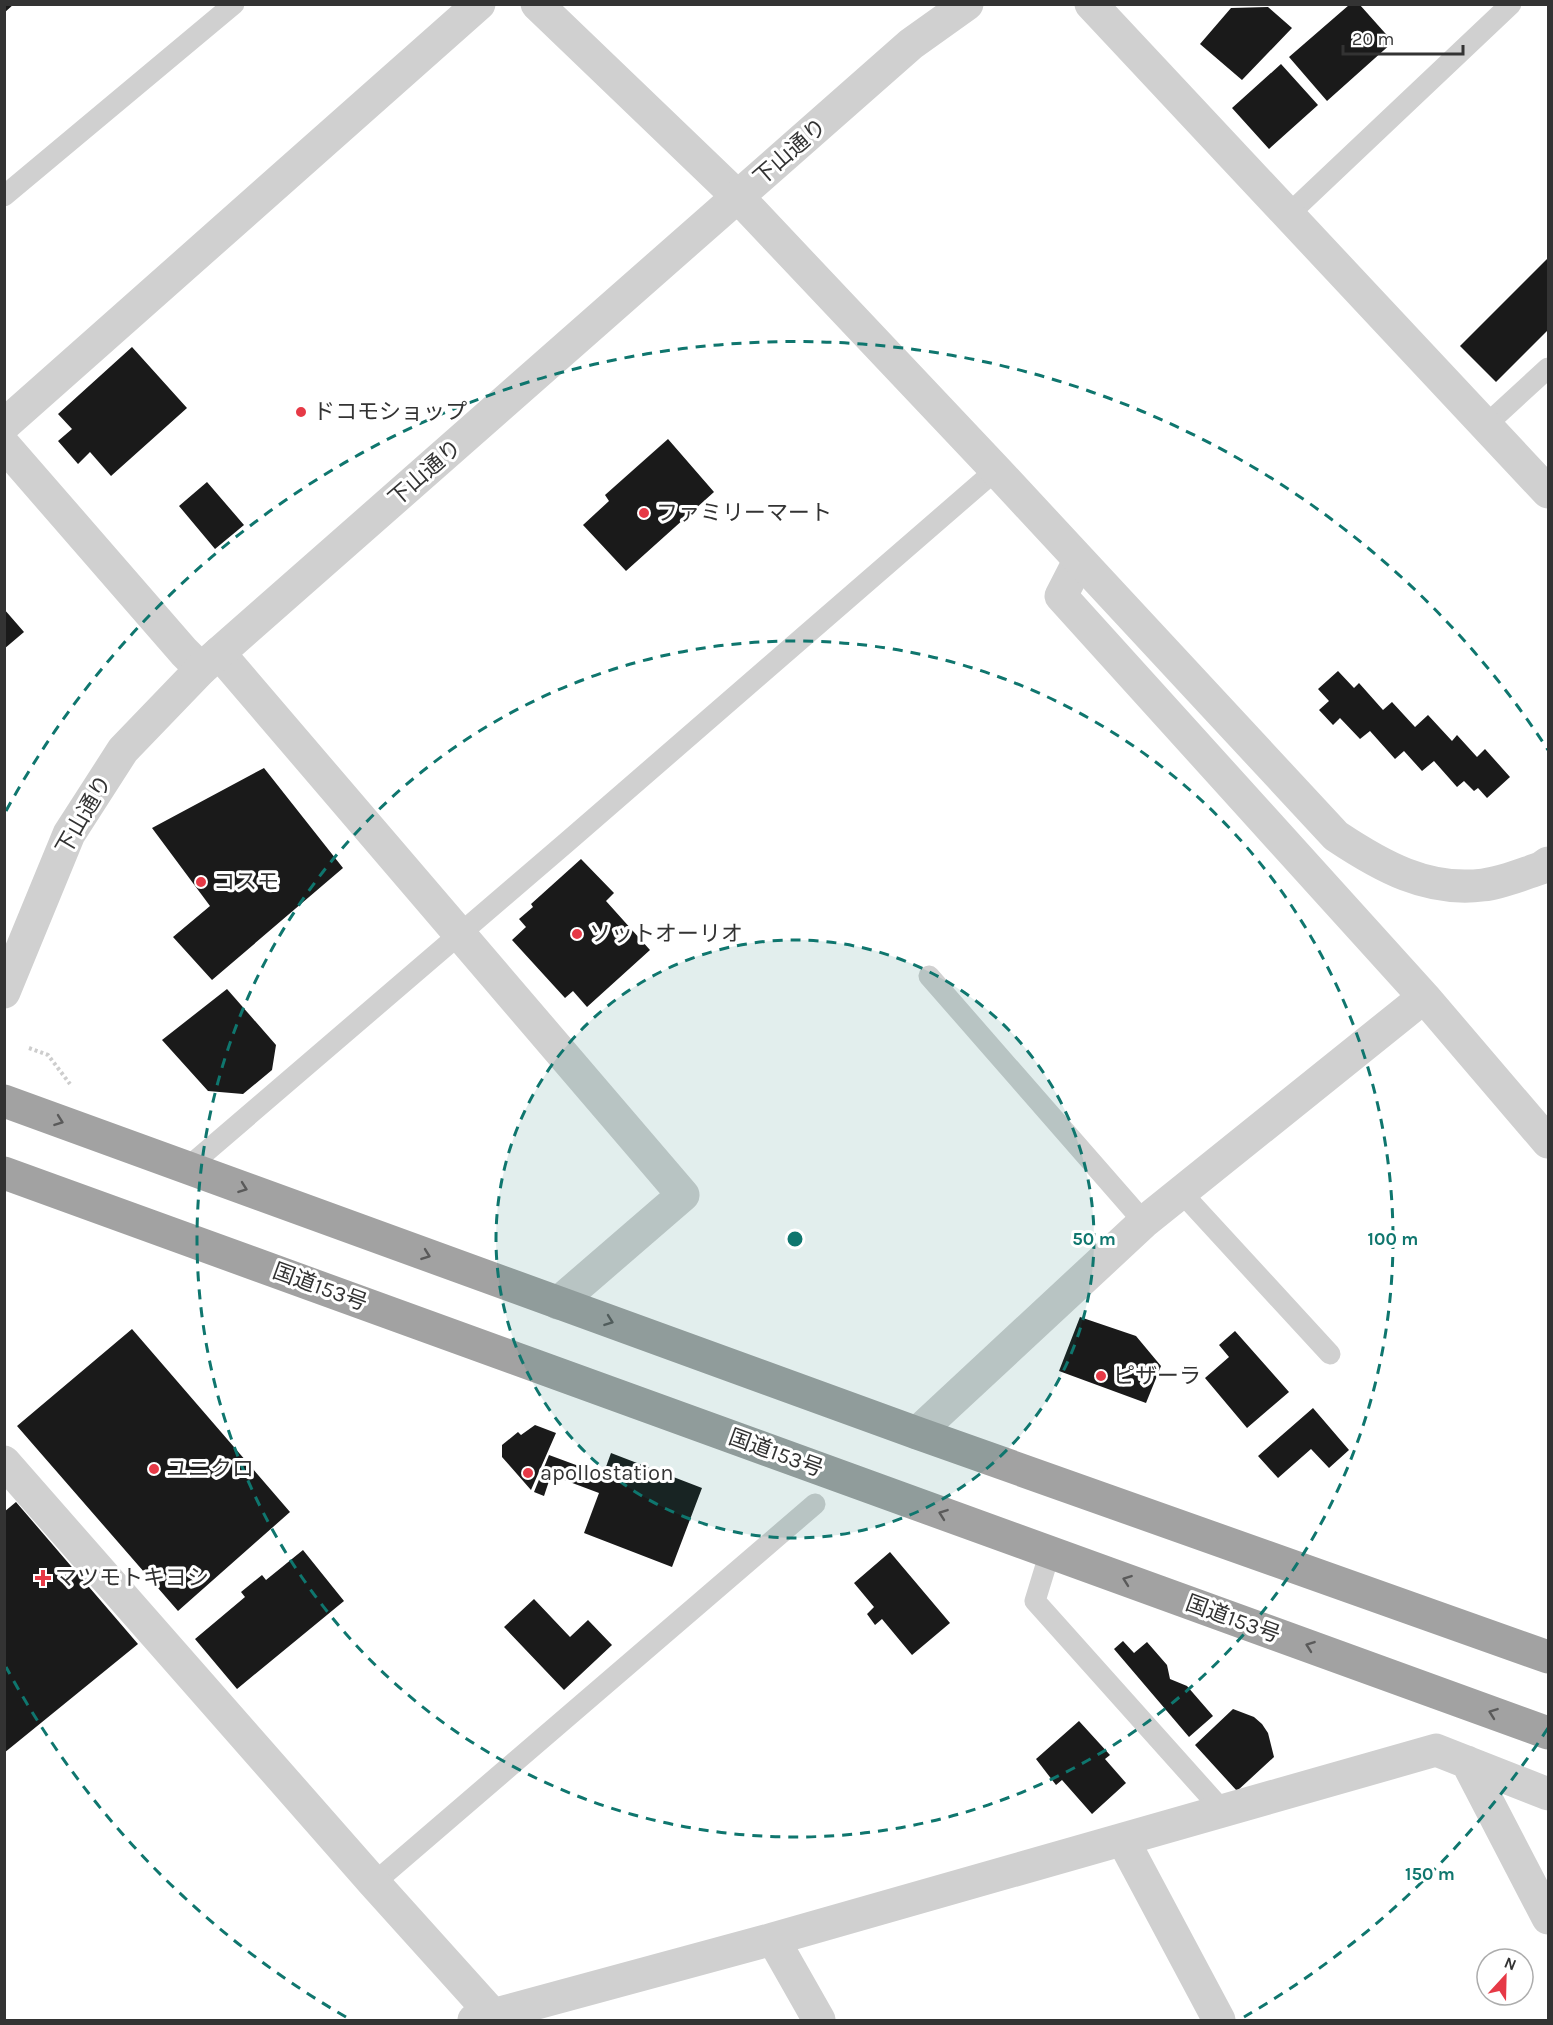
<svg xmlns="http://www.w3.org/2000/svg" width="1553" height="2025" font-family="Karla,'Noto Sans JP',sans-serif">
<rect width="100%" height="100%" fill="#fff"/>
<!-- building -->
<path fill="#1a1a1a" d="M4,4H14L4,13Z
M1349,5H1360L1393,42L1327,101L1289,57Z
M1268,7L1292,28L1242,80L1200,44L1231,8Z
M1281,64L1318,105L1269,149L1232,108Z
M1548,258V330L1496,382L1460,346Z
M132,347L187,408L111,476L90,452L78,464L58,441L72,429L58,414Z
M668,439L714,492L626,571L583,525L609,501L605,495Z
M207,482L244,525L215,549L179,506Z
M4,609L24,632L4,649Z
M1338,671L1354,688L1359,683L1383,710L1392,702L1415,727L1428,715L1452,741L1457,735L1477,757L1485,749L1510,777L1487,798L1478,788L1474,791L1464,781L1457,787L1434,761L1422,771L1404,751L1395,759L1370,731L1360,739L1340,718L1333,725L1319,710L1329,701L1318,689Z
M264,768L343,868L212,980L173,937L210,906L152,828Z
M581,859L614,893L606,901L650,950L587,1007L573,991L565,998L512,940L526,927L519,919L533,907L531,904Z
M227,989L276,1045L272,1070L243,1094L208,1091L162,1040Z
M1080,1317L1136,1336L1161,1366L1146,1403L1059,1371Z
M132,1329L290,1512L178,1611L17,1426Z
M1235,1331L1289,1392L1247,1428L1205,1378L1229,1357L1219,1345Z
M1313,1408L1349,1450L1329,1468L1311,1449L1278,1478L1258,1456Z
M535,1425L556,1433L531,1490L502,1457V1445L518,1432L521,1435Z
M611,1453L702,1488L672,1567L584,1533L599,1493L551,1475L544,1496L534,1492L549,1455L603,1475Z
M16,1502L138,1644L4,1753V1512Z
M303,1550L344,1601L237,1689L195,1639L245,1597L241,1592L262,1575L266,1580Z
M890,1552L950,1623L912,1655L882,1619L875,1625L867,1614L874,1607L854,1583Z
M534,1599L570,1637L588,1620L612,1645L564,1690L504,1627Z
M1123,1641L1134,1653L1147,1642L1167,1665L1170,1679L1187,1686L1213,1716L1189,1737L1114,1649Z
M1233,1709L1254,1717L1262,1724L1268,1733L1274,1757L1237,1791L1195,1745Z
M1079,1721L1110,1755L1105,1759L1126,1783L1092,1814L1062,1780L1056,1785L1036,1759Z"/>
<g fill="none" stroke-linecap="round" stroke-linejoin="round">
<!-- path -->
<path stroke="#cdcdcd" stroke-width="4" stroke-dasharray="3 3" stroke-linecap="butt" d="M29,1048L48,1055L70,1084"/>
<!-- service -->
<path stroke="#d0d0d0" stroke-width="21" d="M4,196L234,4
M1289,214L1511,4
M1486,425L1548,368
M929,976L1144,1222
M187,1168L567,842L996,470
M1181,1192L1330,1354
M1050,1552L1035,1601L1223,1811
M374,1883L815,1504"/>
<!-- minor -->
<path stroke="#d0d0d0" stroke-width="33" d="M537,4L738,197
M1091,4L1548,492
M4,425L479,4
M4,445L184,652L201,669
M1079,561L1061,596L1424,997L1548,1142
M219,653L683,1195L558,1303
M917,1433L1144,1222L1424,997
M4,1462L374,1883L493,2015
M1467,1762L1548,1918
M1123,1840L1219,2020
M773,1939L819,2020
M474,2020L773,1939L1436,1750L1548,1794"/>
<!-- tertiary -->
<path stroke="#d0d0d0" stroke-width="33" d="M738,197L996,470L1336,836C1381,866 1427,892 1483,885C1502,883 1523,874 1541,868L1548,863
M4,992L69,834L123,750L201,669L911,44L967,4"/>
<!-- trunk -->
<path stroke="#a2a2a2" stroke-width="33" d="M4,1101L917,1433L1548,1657
M4,1173L1548,1733"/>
</g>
<!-- one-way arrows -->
<defs><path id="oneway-chevron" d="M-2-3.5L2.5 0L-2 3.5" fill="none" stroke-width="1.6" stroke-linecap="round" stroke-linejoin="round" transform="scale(1.5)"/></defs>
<g stroke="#5a5a5a">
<use href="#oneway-chevron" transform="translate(59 1121) rotate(20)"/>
<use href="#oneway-chevron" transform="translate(243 1188) rotate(20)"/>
<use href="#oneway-chevron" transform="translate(426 1255) rotate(20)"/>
<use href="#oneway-chevron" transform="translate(609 1321) rotate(20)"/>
<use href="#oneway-chevron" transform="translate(943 1514) rotate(-160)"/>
<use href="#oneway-chevron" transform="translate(1127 1580) rotate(-160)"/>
<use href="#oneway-chevron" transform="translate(1310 1646) rotate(-160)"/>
<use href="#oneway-chevron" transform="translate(1493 1713) rotate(-160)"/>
</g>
<!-- distance rings -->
<circle cx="795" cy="1239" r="299" fill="#0f766e" fill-opacity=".12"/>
<g fill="none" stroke="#0f766e" stroke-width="3" stroke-dasharray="10 8">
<circle cx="795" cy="1239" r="299"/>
<circle cx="795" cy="1239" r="598"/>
<path d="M1548 1728A898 898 0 0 1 1244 2017M346 2017A898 898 0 0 1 6 1667M6 811A898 898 0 0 1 1548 750"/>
</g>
<!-- markers -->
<g fill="#e63946" stroke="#fff" stroke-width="2">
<circle cx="301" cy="412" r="6"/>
<circle cx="644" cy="513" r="6"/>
<circle cx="201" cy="882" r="6"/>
<circle cx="577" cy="934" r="6"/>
<circle cx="1101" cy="1376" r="6"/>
<circle cx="154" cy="1469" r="6"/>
<circle cx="528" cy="1473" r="6"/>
<path d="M40 1569h6v6h6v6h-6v6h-6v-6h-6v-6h6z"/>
</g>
<g text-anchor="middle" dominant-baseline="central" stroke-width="6" stroke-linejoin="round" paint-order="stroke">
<!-- street labels -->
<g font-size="22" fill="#333" stroke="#fff">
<text transform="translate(790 152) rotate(-41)">下山通り</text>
<text transform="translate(425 473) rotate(-41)">下山通り</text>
<text transform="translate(84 815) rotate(-60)">下山通り</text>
<text transform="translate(320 1287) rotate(20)">国道153号</text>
<text transform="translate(776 1453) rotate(20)">国道153号</text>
<text transform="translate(1233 1619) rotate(20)">国道153号</text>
</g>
<!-- poi labels -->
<g font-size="22" fill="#333" stroke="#fff" text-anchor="start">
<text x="313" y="412">ドコモショップ</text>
<text x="656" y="513">ファミリーマート</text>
<text x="213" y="882">コスモ</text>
<text x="589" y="934">ソットオーリオ</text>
<text x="1113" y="1376">ピザーラ</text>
<text x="166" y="1469">ユニクロ</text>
<text x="540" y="1473">apollostation</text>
<text x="55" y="1578">マツモトキヨシ</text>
</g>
</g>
<circle cx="795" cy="1239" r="9" fill="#0f766e" stroke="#fff" stroke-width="3"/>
<g font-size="18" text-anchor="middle" font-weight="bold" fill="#0f766e" stroke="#fff" stroke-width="6" stroke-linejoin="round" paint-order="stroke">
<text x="1094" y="1245">50 m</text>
<text x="1393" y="1245">100 m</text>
<text x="1430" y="1880">150 m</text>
</g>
<!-- border -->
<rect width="1553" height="2025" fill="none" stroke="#333333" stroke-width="12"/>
<!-- north arrow -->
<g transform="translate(1505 1977) rotate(22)"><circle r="28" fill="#ffffff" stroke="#adadad" stroke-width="1.5"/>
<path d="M0-4.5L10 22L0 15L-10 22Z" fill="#e63946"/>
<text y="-9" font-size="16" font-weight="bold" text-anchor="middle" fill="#333333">N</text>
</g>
<!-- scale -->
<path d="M1343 45v9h120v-9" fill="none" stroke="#333333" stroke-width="3"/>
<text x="1352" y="45" font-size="18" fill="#333333" stroke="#ffffff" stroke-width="4.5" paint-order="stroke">20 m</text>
</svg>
